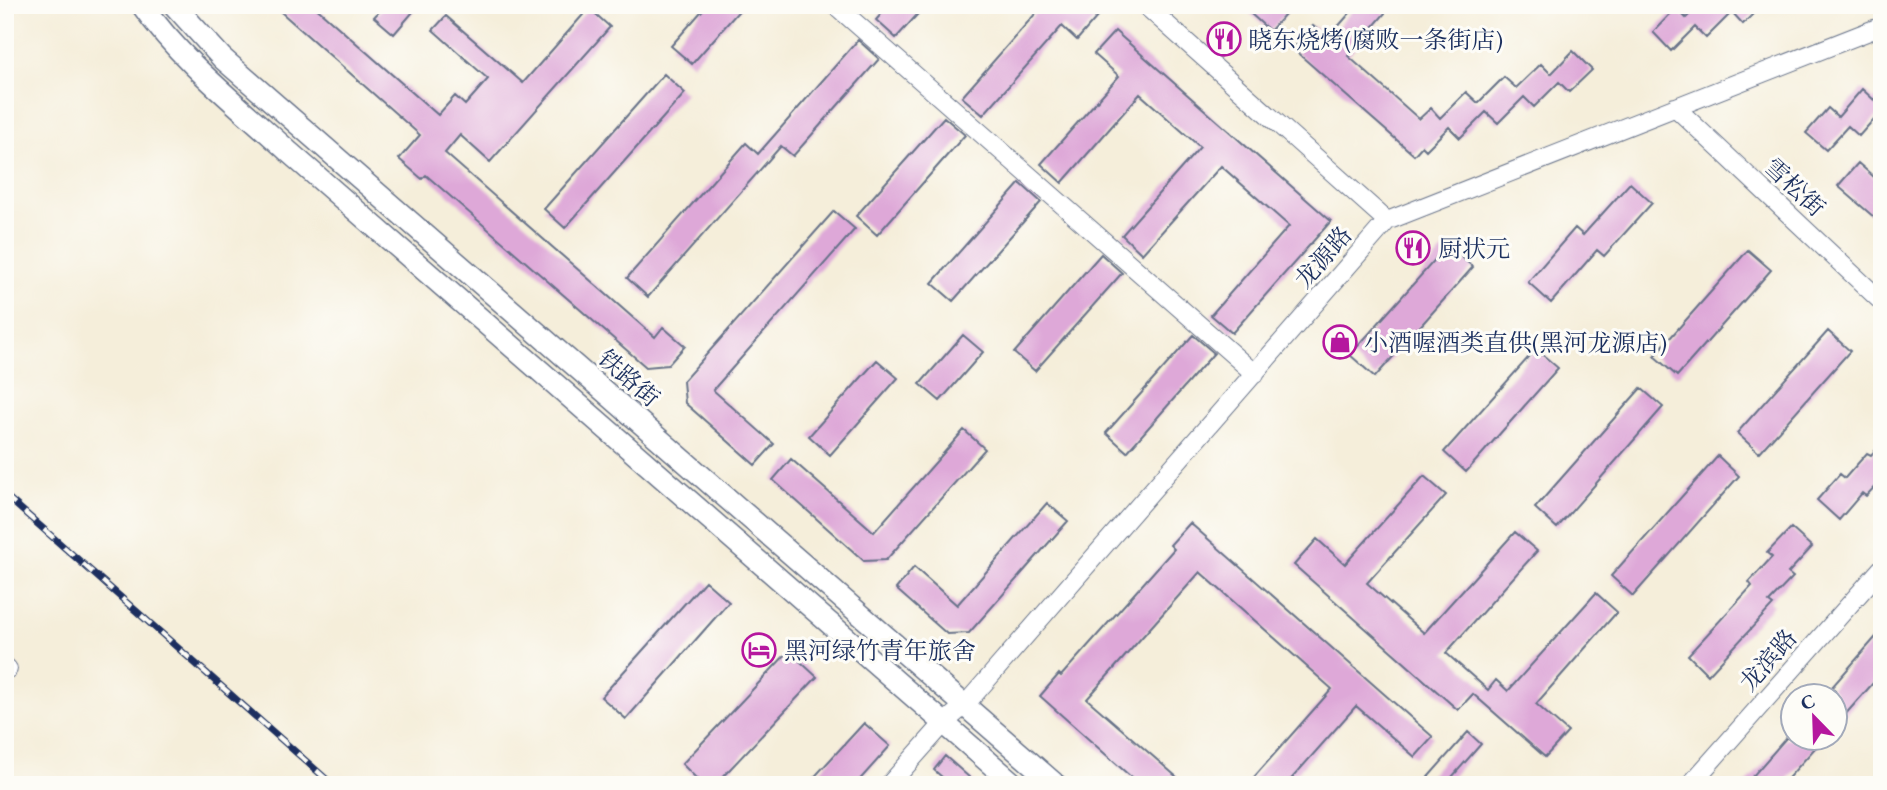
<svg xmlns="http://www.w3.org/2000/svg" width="1887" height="790" font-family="'EB Garamond','Noto Serif SC',serif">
<rect width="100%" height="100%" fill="#fdfcf7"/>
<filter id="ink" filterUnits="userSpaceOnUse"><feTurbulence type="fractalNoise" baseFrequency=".0143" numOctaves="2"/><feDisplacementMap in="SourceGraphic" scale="14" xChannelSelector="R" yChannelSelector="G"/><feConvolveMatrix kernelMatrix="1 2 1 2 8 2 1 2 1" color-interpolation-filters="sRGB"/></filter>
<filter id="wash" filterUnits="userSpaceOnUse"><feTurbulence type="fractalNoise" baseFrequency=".00686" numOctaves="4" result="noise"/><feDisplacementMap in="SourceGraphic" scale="28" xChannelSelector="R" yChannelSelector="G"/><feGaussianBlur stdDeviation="1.57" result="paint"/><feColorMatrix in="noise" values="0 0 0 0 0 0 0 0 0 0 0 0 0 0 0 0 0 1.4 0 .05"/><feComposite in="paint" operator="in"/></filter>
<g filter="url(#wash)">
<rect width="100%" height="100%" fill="#f5eeda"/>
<g id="blocks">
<!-- building -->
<path fill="#dea8d8" d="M273,5H313L438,115L455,96L465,105L488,79L433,30L446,16L523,83L589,8L610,27L490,162L460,135L445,153L655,337L663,327L685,346L668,365L646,367L426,175L422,179L399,159L420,135Z
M385,5H419L394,34L374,17Z
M707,5H744L692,64L671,46Z
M889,5H926L896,38L876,20Z
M1043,5H1087L1098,16L1077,40L1062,26L983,115L962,97Z
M1241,5H1293L1270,31Z
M1357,5H1392L1348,56L1419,119L1431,108L1440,118L1466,92L1478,103L1504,77L1516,88L1541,64L1551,74L1573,51L1592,70L1569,92L1559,82L1534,107L1524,97L1498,123L1486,112L1460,138L1449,127L1426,150L1422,146L1414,155L1293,49L1313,26L1328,38Z
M1699,5H1762L1743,24L1732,12L1706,38L1695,27L1671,51L1653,32L1676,8L1686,18Z
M1115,31L1331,221L1232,333L1211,315L1289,226L1221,166L1142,254L1122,235L1200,147L1140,94L1062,183L1041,164L1119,76L1094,54Z
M858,40L879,59L793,156L781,146L648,297L627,278L746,143L758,154Z
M664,74L685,93L565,228L544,209Z
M1862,89L1874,100L1882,91V110L1859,136L1848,126L1826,150L1806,133L1828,108L1838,117Z
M944,117L965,135L877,235L856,216Z
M1858,163L1882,184V224L1838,186Z
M1020,183L1041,202L953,301L932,283Z
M1630,183L1652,203L1604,256L1597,250L1551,303L1528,282L1575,228L1583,235Z
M834,211L855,229L713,390L774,444L755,465L685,403L683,381Z
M1448,245L1473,267L1375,377L1350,355Z
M1748,250L1771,270L1677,376L1654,356Z
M1101,254L1122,273L1035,371L1014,353Z
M1828,331L1850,351L1759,453L1737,433Z
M963,335L983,352L940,401L920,384Z
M1193,335L1214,353L1127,452L1106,433Z
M1536,349L1558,368L1466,472L1444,452Z
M877,360L898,378L830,455L809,436Z
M1641,388L1663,407L1557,528L1535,508Z
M964,430L985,449L886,560L864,561L773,480L791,459L874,532Z
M1882,443V479L1866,496L1862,493L1839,520L1817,500L1840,474L1845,478L1867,453L1871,455Z
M1718,456L1739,476L1633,596L1611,576Z
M1424,476L1446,495L1367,583L1424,633L1515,532L1537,551L1446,653L1488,690L1496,680L1508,691L1596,593L1617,612L1536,704L1568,732L1545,757L1473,694L1458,710L1294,565L1317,539L1345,564Z
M1047,503L1068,521L969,633L947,634L896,589L914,567L957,605Z
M1190,523L1433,737L1415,757L1356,706L1286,785H1247L1332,689L1200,572L1087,699L1186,785H1140L1040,696L1059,674L1061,676L1174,549L1170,545Z
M1791,528L1812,547L1788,573L1793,577L1769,602L1773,605L1708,675L1688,655L1752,586L1749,582L1772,557L1767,553Z
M705,581L729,602L626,719L601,697Z
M1882,630V673L1835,726V691L1831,688Z
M789,651L817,677L715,785H703L682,764Z
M864,723L890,746L855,785H807Z
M1468,732L1481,744L1445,785H1421Z
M1786,738H1824L1782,785H1745Z
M945,756L978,785H951L934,770Z"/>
</g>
</g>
<g filter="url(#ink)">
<use href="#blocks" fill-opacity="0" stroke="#677289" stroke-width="2"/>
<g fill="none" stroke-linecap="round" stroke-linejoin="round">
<defs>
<path id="minor" d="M835,5L1255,374
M1145,5L1387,221
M1675,107L1882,302
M5,666L8,669
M889,785L944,723L965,705L1387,221L1882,26
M1690,785L1882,568"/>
<path id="major" d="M142,5C182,62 238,105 289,152L1015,785
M174,5L222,58L1056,785"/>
</defs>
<!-- minor casing -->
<use href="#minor" stroke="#677289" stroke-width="20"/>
<!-- major casing -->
<use href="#major" stroke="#677289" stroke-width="24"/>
<!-- minor -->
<use href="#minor" stroke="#fff" stroke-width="18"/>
<!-- major -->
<use href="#major" stroke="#fff" stroke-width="21"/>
<defs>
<path id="rail" d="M5,495L333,785"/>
</defs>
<!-- rail casing -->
<use href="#rail" stroke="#1b2f5e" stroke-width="7"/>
<!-- rail -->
<use href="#rail" stroke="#fdfcf7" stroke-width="4.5" stroke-dasharray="13" stroke-linecap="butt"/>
</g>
</g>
<!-- icons -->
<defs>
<symbol id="restaurant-ring" viewBox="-11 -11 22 22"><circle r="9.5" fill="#fdfcf7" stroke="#b5179e" stroke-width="1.5"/><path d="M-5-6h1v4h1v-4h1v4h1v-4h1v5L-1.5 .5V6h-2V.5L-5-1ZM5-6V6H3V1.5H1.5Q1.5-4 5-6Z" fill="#b5179e"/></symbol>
<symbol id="shop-ring" viewBox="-11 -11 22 22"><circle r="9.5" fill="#fdfcf7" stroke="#b5179e" stroke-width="1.5"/><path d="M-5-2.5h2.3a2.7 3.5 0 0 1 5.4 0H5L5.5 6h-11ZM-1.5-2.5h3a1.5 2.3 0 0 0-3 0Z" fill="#b5179e"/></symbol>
<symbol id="hotel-ring" viewBox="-11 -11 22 22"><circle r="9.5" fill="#fdfcf7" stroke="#b5179e" stroke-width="1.5"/><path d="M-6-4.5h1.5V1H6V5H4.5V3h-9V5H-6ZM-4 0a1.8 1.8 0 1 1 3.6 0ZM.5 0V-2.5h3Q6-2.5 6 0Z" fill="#b5179e"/></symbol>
</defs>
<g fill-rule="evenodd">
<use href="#restaurant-ring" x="1205" y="20" width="38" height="38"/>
<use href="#restaurant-ring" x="1394" y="229" width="38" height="38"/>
<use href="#shop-ring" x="1321" y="323" width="38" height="38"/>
<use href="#hotel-ring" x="740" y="631" width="38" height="38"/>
</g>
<g text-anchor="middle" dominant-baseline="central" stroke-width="6" stroke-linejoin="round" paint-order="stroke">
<!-- poi labels -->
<g font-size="24" fill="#1b2f5e" stroke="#fdfcf7" text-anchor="start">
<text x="1248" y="39">晓东烧烤(腐败一条街店)</text>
<text x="1438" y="248">厨状元</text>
<text x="1364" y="342">小酒喔酒类直供(黑河龙源店)</text>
<text x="784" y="650">黑河绿竹青年旅舍</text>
</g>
<!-- street labels -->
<g font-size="24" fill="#1b2f5e" stroke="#fdfcf7">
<text transform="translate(1795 187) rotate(43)">雪松街</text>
<text transform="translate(1323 257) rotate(-49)">龙源路</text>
<text transform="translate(629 378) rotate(41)">铁路街</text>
<text transform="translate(1768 660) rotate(-49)">龙滨路</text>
</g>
</g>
<!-- margin -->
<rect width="1887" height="790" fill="none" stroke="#fdfcf7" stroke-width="28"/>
<!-- north arrow -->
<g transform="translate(1814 717) rotate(337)"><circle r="33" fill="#fdfcf7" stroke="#a3aaba" stroke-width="2"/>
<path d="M0-5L12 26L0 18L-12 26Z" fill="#b5179e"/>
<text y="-10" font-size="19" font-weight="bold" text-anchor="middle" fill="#1b2f5e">С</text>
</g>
</svg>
